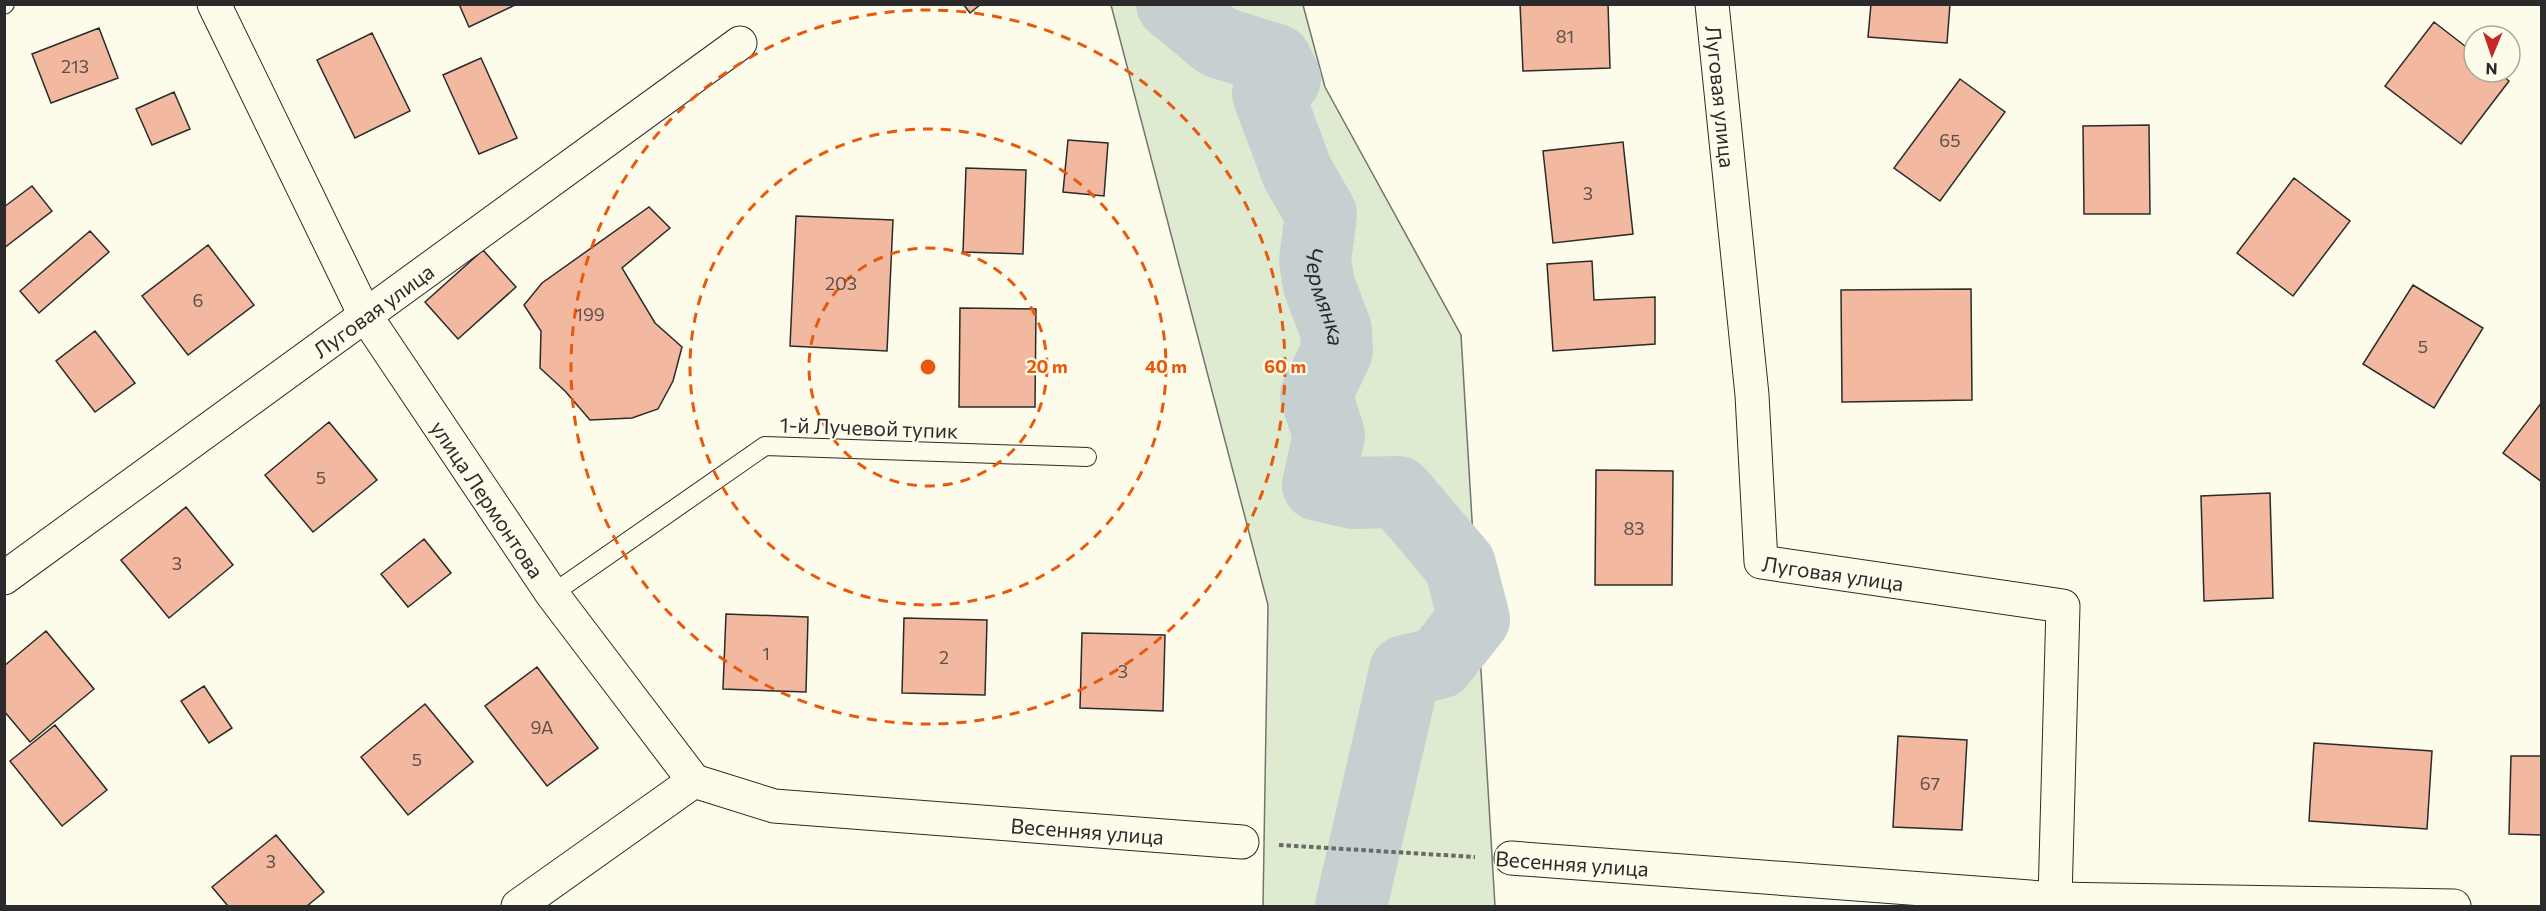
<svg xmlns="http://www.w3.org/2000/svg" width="2546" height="911" font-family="Commissioner,sans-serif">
<rect width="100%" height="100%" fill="#fdfbea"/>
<!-- green -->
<path fill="#deebd1" stroke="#74746e" stroke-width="1.5" d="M1111,5H1303L1325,87L1461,335L1495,906H1263L1268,605Z"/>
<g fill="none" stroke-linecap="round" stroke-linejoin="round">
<!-- river -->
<path stroke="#c7d0d0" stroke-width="72" id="s1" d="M1172,4L1218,42L1276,60L1285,79L1268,94L1297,172L1321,214L1315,261L1319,285L1336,330L1337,351L1316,395L1329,435L1318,485L1353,493L1398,492L1460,565L1474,619L1439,663L1405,671L1351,906"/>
</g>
<!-- building -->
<path fill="#f2b8a0" stroke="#2b2b2b" stroke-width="1.5" d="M459,4H517L469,27Z
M963,4H981L970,13Z
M1520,4H1608L1610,68L1523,71Z
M1871,4H1950L1947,43L1868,37Z
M2434,22L2474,53V72H2498L2509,81L2461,144L2385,86Z
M99,28L118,78L51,103L32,54Z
M372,33L410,111L355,138L317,60Z
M481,58L517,138L479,154L443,75Z
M1960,79L2005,112L1940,201L1894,168Z
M174,92L190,129L152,145L136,109Z
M2149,125L2150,214H2084L2083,126Z
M1068,140L1108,143L1104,196L1063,192Z
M1623,142L1633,234L1553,243L1543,151Z
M966,168L1026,170L1023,254L963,252Z
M2294,178L2350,221L2293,296L2237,253Z
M32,186L52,211L4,248V207Z
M649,207L670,228L622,268L655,323L682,347L673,381L658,409L632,418L590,420L565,391L540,368L541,331L524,305L542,283Z
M796,216L893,220L887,351L790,346Z
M90,231L109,252L39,313L20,291Z
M208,245L254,305L188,355L142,296Z
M483,250L516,287L458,339L425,302Z
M1592,261L1594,300L1655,297V344L1553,351L1547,264Z
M2413,285L2483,328L2434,408L2363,364Z
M1971,289L1972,400L1842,402L1841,290Z
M960,308L1036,309L1035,407H959Z
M95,331L135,383L95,412L56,361Z
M2542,402V482L2503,453Z
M329,422L377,480L313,532L265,475Z
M1596,470L1673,471L1672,585H1595Z
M2270,493L2273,598L2204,601L2201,496Z
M186,507L233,565L169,618L121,560Z
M424,539L451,573L408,607L381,574Z
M726,614L808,617L806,692L723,689Z
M904,618L987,620L985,695L902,693Z
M46,631L94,689L30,742L4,711V666Z
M1082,633L1165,635L1163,711L1080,708Z
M537,667L598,748L547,786L485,706Z
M204,686L232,728L209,743L181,701Z
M425,704L473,762L408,815L361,757Z
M55,725L107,790L62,826L10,761Z
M1898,736L1967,740L1962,830L1893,827Z
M2314,743L2432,751L2427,829L2309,821Z
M2511,756H2542V835L2509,834Z
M276,835L324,892L307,906H228L212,887Z"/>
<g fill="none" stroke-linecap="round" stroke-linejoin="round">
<defs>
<path id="lane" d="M4,5L5,4
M552,594L765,446L1087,457"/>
<g id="street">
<path id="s2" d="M214,4L365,315L552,594L694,781L518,906"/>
<path id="s3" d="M1712,4L1752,395L1761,562L2063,606L2055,899"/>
<path id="s4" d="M4,578L740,43"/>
<path id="s5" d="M694,781L774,806L1242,842"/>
<path d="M1511,858L2055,899L2454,906"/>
</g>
</defs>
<!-- lane casing -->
<use href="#lane" stroke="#2b2b2b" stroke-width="20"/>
<!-- street casing -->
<use href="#street" stroke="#2b2b2b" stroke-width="35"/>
<!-- path -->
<path stroke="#6a6964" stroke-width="4" stroke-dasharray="4.5 3" stroke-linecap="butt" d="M1279,845L1475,857"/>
<!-- lane -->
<use href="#lane" stroke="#fdfbea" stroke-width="18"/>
<!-- street -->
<use href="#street" stroke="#fdfbea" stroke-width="33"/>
</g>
<!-- distance rings -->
<g fill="none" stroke="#e8590c" stroke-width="3" stroke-dasharray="10 8">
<circle cx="928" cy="367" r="119"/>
<circle cx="928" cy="367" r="238"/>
<circle cx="928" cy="367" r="357"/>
</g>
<g text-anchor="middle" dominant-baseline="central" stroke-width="4.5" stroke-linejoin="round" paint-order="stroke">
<!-- number labels -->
<g font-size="18" fill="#5d4e48">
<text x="1565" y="36">81</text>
<text x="75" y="66">213</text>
<text x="1950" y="140">65</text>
<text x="1588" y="193">3</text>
<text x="841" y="283">203</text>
<text x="198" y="300">6</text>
<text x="590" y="314">199</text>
<text x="2423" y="346">5</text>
<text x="321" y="477">5</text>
<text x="1634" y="528">83</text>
<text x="177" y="563">3</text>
<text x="766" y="653">1</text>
<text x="944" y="657">2</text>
<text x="1123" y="671">3</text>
<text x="542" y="727">9А</text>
<text x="417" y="759">5</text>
<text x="1930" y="783">67</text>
<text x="271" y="861">3</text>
</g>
<!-- street labels -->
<g font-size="21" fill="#2b2b2b" stroke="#fdfbea">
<text stroke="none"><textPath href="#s3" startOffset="93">Луговая улица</textPath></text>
<text stroke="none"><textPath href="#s4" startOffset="456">Луговая улица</textPath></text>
<text transform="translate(869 427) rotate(2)">1-й Лучевой тупик</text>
<text stroke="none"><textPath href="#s2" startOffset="567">улица Лермонтова</textPath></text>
<text stroke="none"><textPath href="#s3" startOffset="633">Луговая улица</textPath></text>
<text stroke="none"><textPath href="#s5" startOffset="398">Весенняя улица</textPath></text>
<text transform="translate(1572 863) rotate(4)">Весенняя улица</text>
</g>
<!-- water labels -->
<g font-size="22" font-style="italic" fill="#2b2b2b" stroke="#fdfbea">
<text stroke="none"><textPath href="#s1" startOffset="380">Чермянка</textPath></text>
</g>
</g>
<circle cx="928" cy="367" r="9" fill="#e8590c" stroke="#fdfbea" stroke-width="3"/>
<g font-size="18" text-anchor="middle" font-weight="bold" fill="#e8590c" stroke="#fdfbea" stroke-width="4.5" stroke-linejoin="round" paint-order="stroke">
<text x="1047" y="373">20 m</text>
<text x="1166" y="373">40 m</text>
<text x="1285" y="373">60 m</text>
</g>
<!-- border -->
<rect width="2546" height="911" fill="none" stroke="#2b2b2b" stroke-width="12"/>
<!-- north arrow -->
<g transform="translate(2492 54) rotate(182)"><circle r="28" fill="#fdfbea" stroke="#a9a89e" stroke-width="1.5"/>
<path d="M0-4.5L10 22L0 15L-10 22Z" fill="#c62828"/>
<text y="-9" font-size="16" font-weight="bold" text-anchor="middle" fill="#2b2b2b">N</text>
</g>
</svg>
